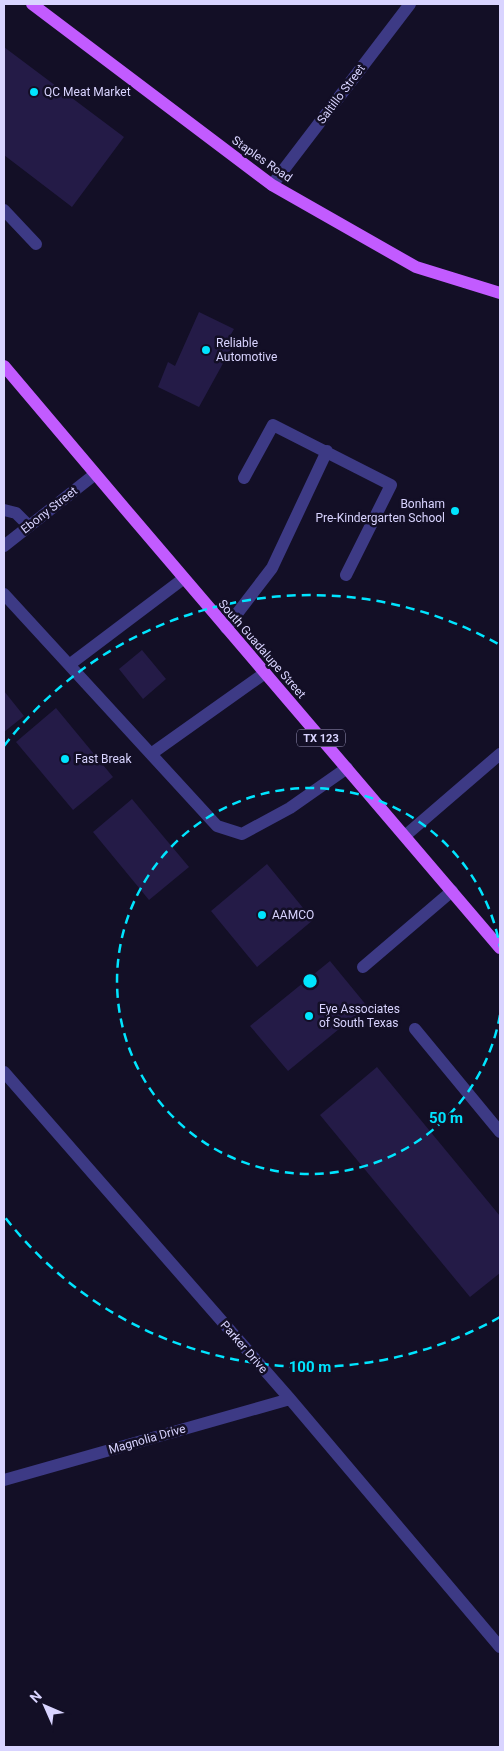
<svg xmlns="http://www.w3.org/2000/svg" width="504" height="1751" font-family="Roboto,sans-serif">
<rect width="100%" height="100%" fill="#130f26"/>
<!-- building -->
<path fill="#241b47" d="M4,47L124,137L72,207L4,155Z
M199,312L234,329L230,336L237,338L199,407L158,387L168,362L175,366Z
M142,650L166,679L143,699L119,669Z
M4,691L24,716L4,732Z
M56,708L113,777L73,810L16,742Z
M132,799L189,867L149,900L93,832Z
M267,864L313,920L257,967L211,911Z
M330,961L367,1006L288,1071L250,1026Z
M377,1067L500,1216V1273L470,1297L320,1115Z"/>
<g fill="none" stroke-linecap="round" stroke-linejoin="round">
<!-- minor -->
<path stroke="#3d3a85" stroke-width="12" d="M272,185L410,4
M4,210L36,244
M244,478L273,425L391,485L346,575
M4,510L16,513L29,526
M4,546L94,475
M4,594L217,826L242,834L290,808L347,768
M226,628L272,568L327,451
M69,665L183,579
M151,754L265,673
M406,835L500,754
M363,967L452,891
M415,1029L500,1132
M4,1072L290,1399L500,1647
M4,1480L290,1399"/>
<!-- major -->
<path stroke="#c25bff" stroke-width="12" d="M32,4L272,185L416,267L500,293
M4,366C168,561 335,753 500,948"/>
</g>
<!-- distance rings -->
<g fill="none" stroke="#00e5ff" stroke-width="2.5" stroke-dasharray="9 6">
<path d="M500 1015A193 193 0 1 1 500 947"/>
<path d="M500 1317A386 386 0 0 1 4 1216M4 746A386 386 0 0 1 500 645"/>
</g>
<!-- markers -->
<g fill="#00e5ff" stroke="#130f26" stroke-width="2">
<circle cx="34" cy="92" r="5"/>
<circle cx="206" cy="350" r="5"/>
<circle cx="455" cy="511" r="5"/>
<circle cx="65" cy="759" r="5"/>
<circle cx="262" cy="915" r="5"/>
<circle cx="309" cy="1016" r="5"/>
</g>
<g text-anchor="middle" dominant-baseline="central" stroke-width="5" stroke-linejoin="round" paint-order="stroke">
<!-- shield labels -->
<rect fill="#130f26" stroke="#9e99be" stroke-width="1" x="297" y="729.5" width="48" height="17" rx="4"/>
<g font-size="11" font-weight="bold" fill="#d9d4ff">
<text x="321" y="738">TX 123</text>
</g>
<!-- poi labels -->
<g font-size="12" fill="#d9d4ff" stroke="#130f26" text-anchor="start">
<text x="44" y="92">QC Meat Market</text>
<text x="216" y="343">Reliable<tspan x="216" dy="14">Automotive</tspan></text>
<text x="445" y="504" text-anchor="end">Bonham<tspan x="445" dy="14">Pre-Kindergarten School</tspan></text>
<text x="75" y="759">Fast Break</text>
<text x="272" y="915">AAMCO</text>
<text x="319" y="1009">Eye Associates<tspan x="319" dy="14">of South Texas</tspan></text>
</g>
<!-- street labels -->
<g font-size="12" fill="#d9d4ff" stroke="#130f26">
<text transform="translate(341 94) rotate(-53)">Saltillo Street</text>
<text transform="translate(262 159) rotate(35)">Staples Road</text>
<text transform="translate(49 510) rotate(-38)">Ebony Street</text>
<text transform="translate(262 649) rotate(49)">South Guadalupe Street</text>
<text transform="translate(244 1347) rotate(49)">Parker Drive</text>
<text transform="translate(147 1439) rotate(-16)">Magnolia Drive</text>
</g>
</g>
<circle cx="310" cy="981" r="8" fill="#00e5ff" stroke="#130f26" stroke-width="2.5"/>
<g font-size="15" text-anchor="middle" font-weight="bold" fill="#00e5ff" stroke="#130f26" stroke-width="5" stroke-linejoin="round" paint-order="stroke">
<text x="446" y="1123">50 m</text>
<text x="310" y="1372">100 m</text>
</g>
<!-- border -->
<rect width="504" height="1751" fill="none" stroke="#d9d4ff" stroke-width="10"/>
<!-- north arrow -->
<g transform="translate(45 1706) rotate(315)" stroke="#130f26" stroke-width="4" paint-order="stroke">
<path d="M0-4L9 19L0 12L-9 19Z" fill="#d9d4ff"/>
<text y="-8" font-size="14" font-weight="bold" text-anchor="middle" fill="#d9d4ff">N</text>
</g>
</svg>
